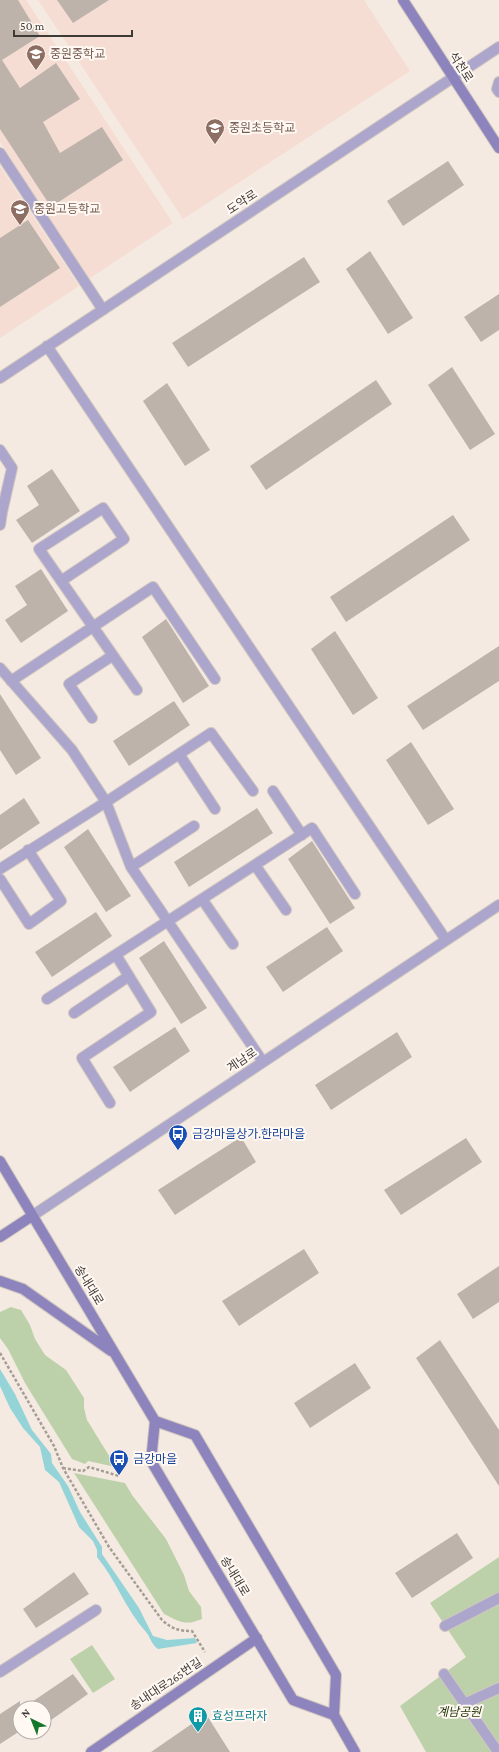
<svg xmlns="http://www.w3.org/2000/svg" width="499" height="1752" font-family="'Crimson Pro','Noto Sans KR',serif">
<rect width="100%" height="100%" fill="#f5eae1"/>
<!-- education -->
<path fill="#f5ddd3" d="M0,0H26L173,223L89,279L0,142Z
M38,0H364L410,71L183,219Z
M0,166L79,286L0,338Z"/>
<!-- green -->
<path fill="#bcd1a9" d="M11,1307L21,1310L30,1325L35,1339L45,1355L66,1370L84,1398V1408L87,1420L111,1459V1466L88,1461L85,1464L72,1459L25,1383L8,1349L0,1338V1312Z
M74,1473L125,1483L132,1495L166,1539L184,1575L189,1591L201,1607L202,1619C185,1626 180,1622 164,1614Z
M499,1557V1752H426L400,1706L466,1657L430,1603Z
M92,1645L115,1679L93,1693L70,1659Z"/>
<!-- water -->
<path fill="#94d4d9" d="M0,1369L15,1394L32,1430L51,1454L52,1463L68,1486L80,1512L102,1547V1554L139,1608L153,1636L167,1640L195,1638L197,1643L158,1649C151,1644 151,1638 146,1632C126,1610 116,1580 97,1557V1550L93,1541L79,1527L59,1482L45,1470L40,1447L23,1428L10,1408L0,1386Z"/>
<!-- building -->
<path fill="#bdb3ab" d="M0,0H18L40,36L2,60L20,88L56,63L80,99L43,122L60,153L102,127L123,160L51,207L0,129Z
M57,0H109L73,23Z
M448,161L464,185L403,226L387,201Z
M28,220L60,268L0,307V238Z
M370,251L413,318L388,334L346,269Z
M304,257L320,282L188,367L172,343Z
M499,294V330L481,342L464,317Z
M452,367L495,434L470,450L428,385Z
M376,380L392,404L266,490L250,466Z
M167,383L210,450L185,466L143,401Z
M52,469L80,511L32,543L16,520L39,505L27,486Z
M453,515L470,540L346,622L330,597Z
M41,569L68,611L21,643L5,620L27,605L15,586Z
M166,619L209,686L183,703L142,637Z
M335,631L378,698L353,715L311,649Z
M499,646V681L423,730L407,706Z
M0,694L41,758L16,775L0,750Z
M174,701L190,725L129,766L113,741Z
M411,742L454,809L428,825L386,760Z
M24,798L40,823L0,850V815Z
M257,808L273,833L189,887L174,862Z
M88,829L131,896L106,912L64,847Z
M312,841L355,908L330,924L288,859Z
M96,912L112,936L52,977L35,952Z
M327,927L343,951L283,992L266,967Z
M164,941L207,1008L181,1024L139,958Z
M175,1027L190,1051L130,1092L113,1067Z
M397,1032L412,1057L331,1110L315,1085Z
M241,1137L256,1162L175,1215L158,1190Z
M466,1138L482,1162L401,1215L384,1190Z
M304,1249L319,1273L239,1326L222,1301Z
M499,1266V1302L473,1319L457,1294Z
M440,1340L499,1430V1486L416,1358Z
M355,1363L371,1388L310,1428L294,1403Z
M457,1533L473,1558L412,1598L395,1573Z
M74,1572L89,1594L36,1628L23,1609Z
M73,1674L88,1694L44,1725V1708H23Z
M20,1701V1731L0,1744V1714Z
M206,1714L230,1752H151Z"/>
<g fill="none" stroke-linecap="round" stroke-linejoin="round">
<defs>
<path id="street" d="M499,82L497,89L499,92
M0,153L103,310
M47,346L446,940
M0,378L499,47
M0,450L12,468L2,512
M0,509L2,512L0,525
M61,581L124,539L103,508L39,549L137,690
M0,668L72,750L106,802L131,867L263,1062
M11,681L153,587L215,679
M92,718L69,684L112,656
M179,754L215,809
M273,791L302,835
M255,865L286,910
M131,867L194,826
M0,869L106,802L211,733L253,791
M0,879L29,924L61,901L28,850
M202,899L233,944
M47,999L312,828L355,894
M74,1013L129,976
M110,1103L82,1058L151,1012L116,955
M32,1216L499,905
M445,1626L499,1598
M0,1672L96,1610
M444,1674L498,1752
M464,1704L499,1688"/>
<path id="secondary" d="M403,0L499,148
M0,1161L155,1421L151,1461L293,1700L334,1715
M0,1237L32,1216
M0,1281L23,1289L111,1351
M155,1421L195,1435L336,1675L334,1715L355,1752
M91,1752L257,1638"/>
</defs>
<!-- street casing -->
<use href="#street" stroke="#d0c7bf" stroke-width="12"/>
<!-- secondary casing -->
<use href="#secondary" stroke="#d0c7bf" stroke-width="12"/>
<!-- path -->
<path stroke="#a59d96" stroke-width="2.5" stroke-dasharray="3 2" stroke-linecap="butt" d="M0,1353L54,1446L63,1468L109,1547L162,1620C172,1629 179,1631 192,1631L205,1652
M63,1468L83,1471L89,1467L119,1476"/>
<!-- street -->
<use href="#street" stroke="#aca6cd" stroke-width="10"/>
<!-- secondary -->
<use href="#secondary" stroke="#8d84bd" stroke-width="10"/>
</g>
<!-- icons -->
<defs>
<symbol id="school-pin" viewBox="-11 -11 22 30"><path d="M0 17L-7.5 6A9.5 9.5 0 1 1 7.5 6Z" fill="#8d6e63" stroke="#fff8f3"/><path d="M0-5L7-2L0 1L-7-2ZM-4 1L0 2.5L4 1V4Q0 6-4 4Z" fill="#fff"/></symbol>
<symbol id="bus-pin" viewBox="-11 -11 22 30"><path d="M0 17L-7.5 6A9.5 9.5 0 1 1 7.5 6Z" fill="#1a4fb4" stroke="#fff8f3"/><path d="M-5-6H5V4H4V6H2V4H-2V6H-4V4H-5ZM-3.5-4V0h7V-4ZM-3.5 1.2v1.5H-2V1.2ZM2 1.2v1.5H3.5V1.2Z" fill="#fff"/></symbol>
<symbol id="building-pin" viewBox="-11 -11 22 30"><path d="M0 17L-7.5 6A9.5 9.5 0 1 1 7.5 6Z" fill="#0f9aa8" stroke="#fff8f3"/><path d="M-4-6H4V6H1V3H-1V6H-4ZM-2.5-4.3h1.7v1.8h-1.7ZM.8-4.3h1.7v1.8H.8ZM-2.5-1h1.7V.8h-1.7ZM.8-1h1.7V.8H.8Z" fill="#fff"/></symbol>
</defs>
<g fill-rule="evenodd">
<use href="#school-pin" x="25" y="43" width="22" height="30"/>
<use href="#school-pin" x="204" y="117" width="22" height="30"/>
<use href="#school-pin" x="9" y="198" width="22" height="30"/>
<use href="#bus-pin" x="167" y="1123" width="22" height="30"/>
<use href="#bus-pin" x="108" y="1448" width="22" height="30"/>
<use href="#building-pin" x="187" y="1705" width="22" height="30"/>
</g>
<g text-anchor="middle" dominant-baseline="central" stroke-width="4" stroke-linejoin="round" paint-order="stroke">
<!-- education labels -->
<g font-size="12" fill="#785e54" stroke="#fff8f3" text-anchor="start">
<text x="50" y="54">중원중학교</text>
<text x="229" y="128">중원초등학교</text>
<text x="34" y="209">중원고등학교</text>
</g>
<!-- street labels -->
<g font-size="12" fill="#3e3a36" stroke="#fff8f3">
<text transform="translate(461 67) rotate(57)">석천로</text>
<text transform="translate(242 202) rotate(-33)">도약로</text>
<text transform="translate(242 1060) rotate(-34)">계남로</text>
<text transform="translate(89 1285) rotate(59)">송내대로</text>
<text transform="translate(235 1576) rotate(59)">송내대로</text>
<text transform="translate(166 1684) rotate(-34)">송내대로265번길</text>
</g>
<!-- transit labels -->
<g font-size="12" fill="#164399" stroke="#fff8f3" text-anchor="start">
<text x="192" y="1134">금강마을상가.한라마을</text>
<text x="133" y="1459">금강마을</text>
</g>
<!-- park labels -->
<g font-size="12" font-style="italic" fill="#273b0c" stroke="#fff8f3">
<text x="459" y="1712">계남공원</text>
</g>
<!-- culture labels -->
<g font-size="12" fill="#0d838f" stroke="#fff8f3" text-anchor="start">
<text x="212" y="1716">효성프라자</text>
</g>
</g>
<!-- north arrow -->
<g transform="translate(32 1720) rotate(317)"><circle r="19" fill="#fff8f3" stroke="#b2aca7"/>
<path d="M0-3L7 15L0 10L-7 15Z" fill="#147729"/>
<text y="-6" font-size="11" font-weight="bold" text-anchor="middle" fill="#3e3a36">N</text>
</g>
<!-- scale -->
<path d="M14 30v6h118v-6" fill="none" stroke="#3e3a36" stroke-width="2"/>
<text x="20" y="30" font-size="12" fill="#3e3a36" stroke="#fff8f3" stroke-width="3" paint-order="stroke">50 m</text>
</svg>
